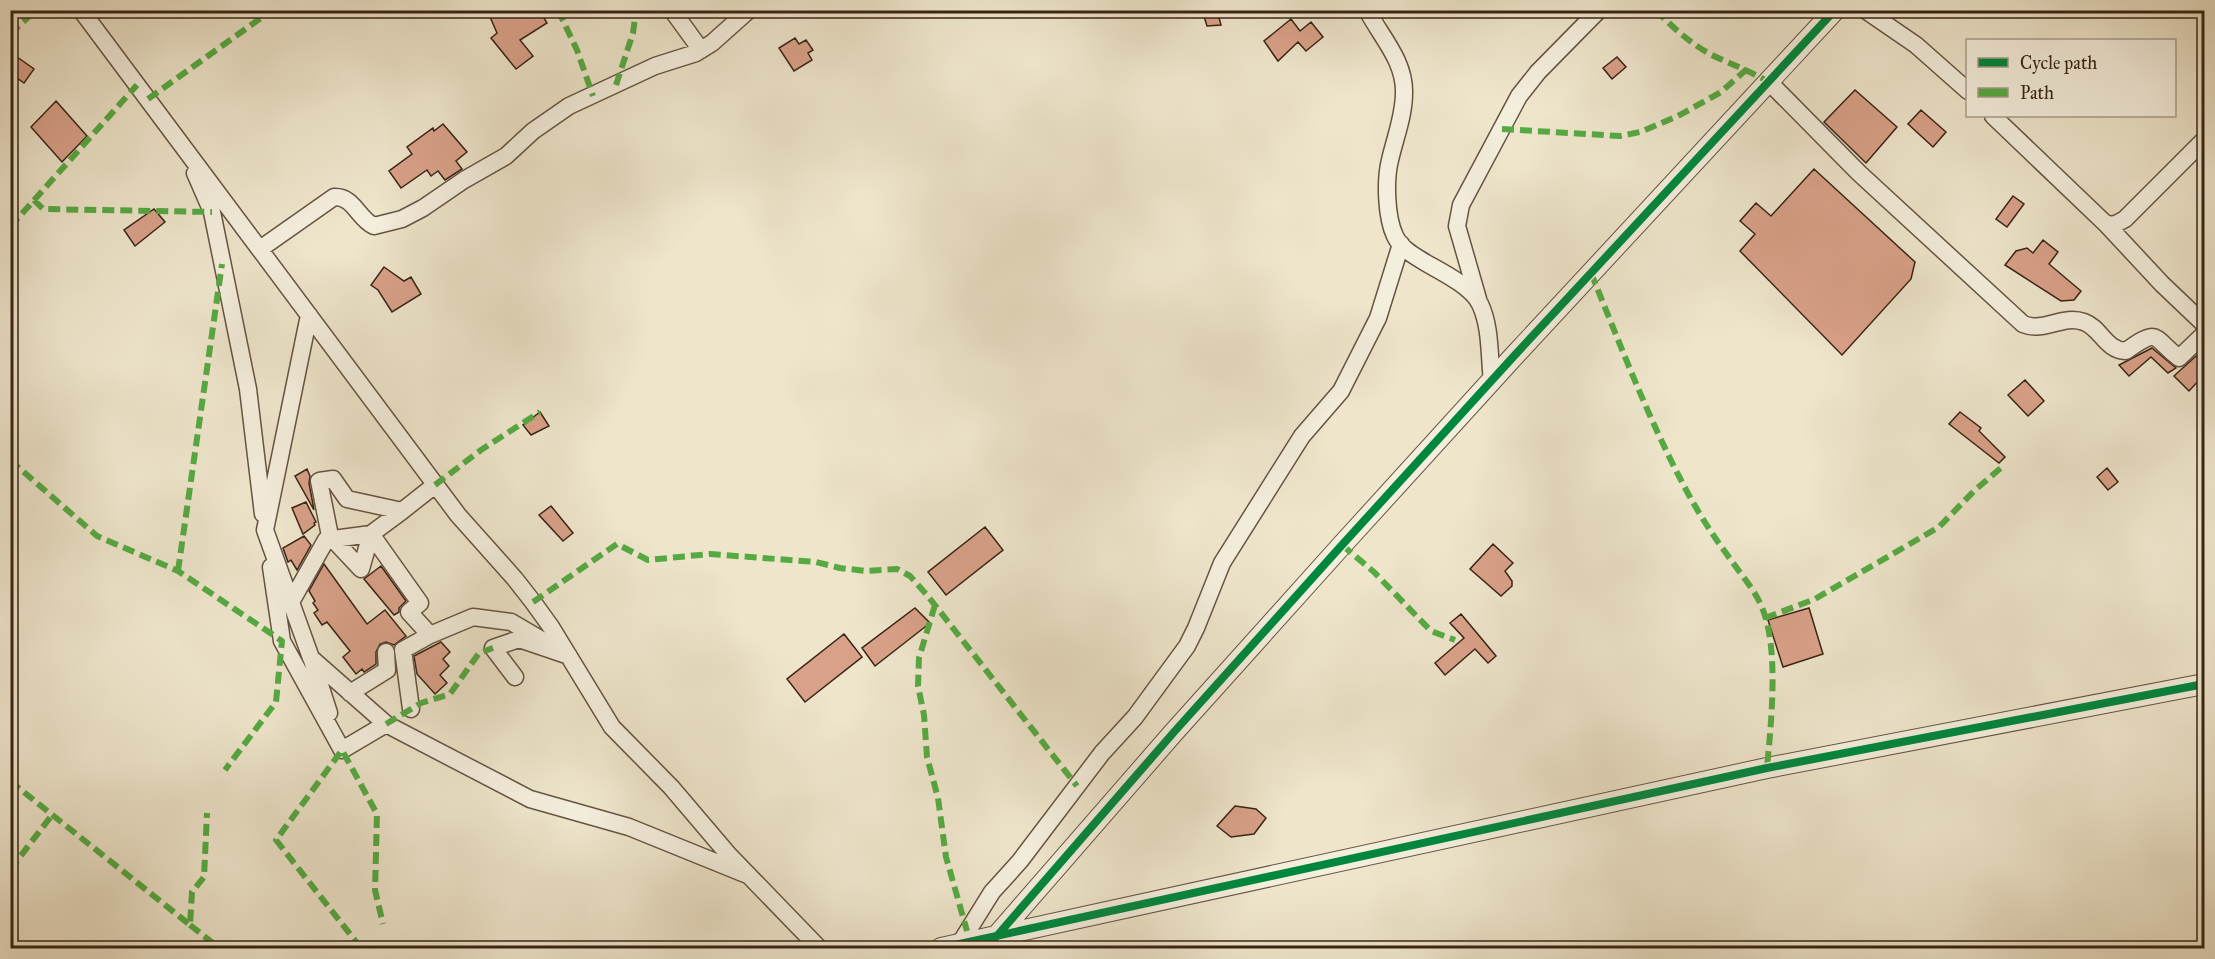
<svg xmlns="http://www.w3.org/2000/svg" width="2215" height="959" font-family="'IM FELL Great Primer',serif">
<rect width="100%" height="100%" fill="#eee5cb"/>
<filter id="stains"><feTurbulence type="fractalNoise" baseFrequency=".00333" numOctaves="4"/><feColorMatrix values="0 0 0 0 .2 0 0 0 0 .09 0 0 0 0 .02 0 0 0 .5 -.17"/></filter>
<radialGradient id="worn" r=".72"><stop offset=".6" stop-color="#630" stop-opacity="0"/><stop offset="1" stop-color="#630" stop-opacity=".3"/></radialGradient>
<!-- building -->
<path fill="#d9a189" stroke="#382414" stroke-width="1.5" d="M487,10H539L547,23L520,40L533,56L516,69L491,38L497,33Z
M1202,10H1217L1221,25L1207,26Z
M1291,19L1300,31L1311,22L1323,37L1306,51L1298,42L1278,61L1264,41Z
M795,38L799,44L806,40L813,50L808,53L812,60L794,71L779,48Z
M10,52L34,69L24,83L10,73Z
M1617,57L1626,67L1612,79L1603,68Z
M1855,90L1897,127L1866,163L1824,122Z
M56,101L87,136L62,162L31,127Z
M1921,110L1946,132L1933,147L1908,124Z
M443,124L467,152L456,161L462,169L445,180L438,171L431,176L427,170L401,188L389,171L412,154L407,147L433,128L434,131Z
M1814,169L1915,262L1911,279L1842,355L1740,251L1755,234L1740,221L1756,203L1771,216Z
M2013,196L2024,204L2007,227L1996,219Z
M154,209L165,222L135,246L124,230Z
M2043,240L2058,252L2049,264L2081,291L2074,300L2061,301L2005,265L2016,251L2027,248L2033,253Z
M384,267L404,281L411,277L421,294L392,312L378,290L371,285Z
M2152,348L2176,368L2168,373L2151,357L2129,376L2119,365Z
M2196,356L2205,365V374L2189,391L2174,376Z
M2025,380L2044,401L2028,416L2008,395Z
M540,412L549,426L531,435L523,425Z
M1960,412L1981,428L1979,431L2005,457L1999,463L1949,424Z
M2107,468L2118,482L2108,490L2097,477Z
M307,469L310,476L309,483L314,510L295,476Z
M306,502L316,522L314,523L315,525L303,534L292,508Z
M551,506L573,533L563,541L539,515Z
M985,527L1003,550L946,595L928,572Z
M304,536L311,545L297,570L291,560L288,562L283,548Z
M1493,544L1513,563L1505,571L1512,581V586L1501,596L1470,569Z
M324,564L367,624L385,610L406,636L394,645L386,642L380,644L376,652V664L364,672L362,669L356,674L343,657L350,651L327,622L322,625L314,613L318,610L313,603L315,601L309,591Z
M381,566L406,601L399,608V612L394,615L364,579Z
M915,608L930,623L875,666L862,648Z
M1809,608L1823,654L1783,667L1768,620Z
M1461,614L1496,656L1488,663L1475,649L1445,675L1435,663L1464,638L1450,623Z
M844,634L862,657L805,702L787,679Z
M441,642L450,652L443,659L449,666L440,675L447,683L435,694L417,674L414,656Z
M1235,806L1256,809L1266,818L1254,834L1231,837L1217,826Z"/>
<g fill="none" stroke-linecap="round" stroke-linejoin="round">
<defs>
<path id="minor" d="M81,10L458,515L515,579L533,602L551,627L612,727L671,787L728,854L819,948
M672,10L701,50
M1367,10C1381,37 1405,61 1404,93C1404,116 1395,138 1390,160C1385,180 1386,217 1395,236C1401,249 1415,256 1426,263C1442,272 1472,287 1480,304C1491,327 1489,356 1492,381
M1865,10L1916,45L1968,91
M1769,82L1859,173L2023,324C2045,333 2062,314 2084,322C2101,328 2105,350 2126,351C2160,327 2152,337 2179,358L2204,334
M1993,116L2107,225L2162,284L2204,324
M195,173L212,212L248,389L263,514
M2107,225L2116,224L2125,219L2204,140
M260,249L334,197C354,196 358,219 374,226L402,219L423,208L464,180L506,156L533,131L569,106L655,66L696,53L712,43L749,10
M1478,299L1457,226L1461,205L1519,96L1538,72L1599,10
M309,315L265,530L311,658L386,724L530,799L629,827L745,874
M402,511L371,534L361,569L330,536L319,481L333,479L347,499L402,511L435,485
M271,567L282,641L342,750
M291,602L326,540L371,534L420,603L409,612L430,635
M312,660L329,713
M350,693L387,670L386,652
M411,709L403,650L430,635L473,617L511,622L569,656L519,639L493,648L515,677
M342,750L386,724
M959,945L992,892L1020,861L1102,753L1135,717L1187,646L1196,628L1222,563L1302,436L1341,391L1378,318L1401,244"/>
<path id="tertiary" d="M993,940L1174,732L1342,545L1514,356L1835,10
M941,948L1767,768L2204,684"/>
</defs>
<!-- minor casing -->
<use href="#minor" stroke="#665442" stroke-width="19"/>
<!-- tertiary casing -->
<use href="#tertiary" stroke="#665442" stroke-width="22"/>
<!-- minor -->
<use href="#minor" stroke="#f4eedd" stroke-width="16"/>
<!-- tertiary -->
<use href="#tertiary" stroke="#f4eedd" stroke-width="20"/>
<!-- quiet -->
<path stroke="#55aa42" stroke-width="6" stroke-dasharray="12 6" stroke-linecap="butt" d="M558,10L577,50L593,96
M1656,10C1672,27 1690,43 1710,54C1730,64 1750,71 1769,82
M10,34L36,10
M616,85L633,33L636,10
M148,99L272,10
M1502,129L1620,136L1640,132L1678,116L1721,92L1747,69
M34,200L43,209L212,212
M10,227L137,85
M1591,273C1622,349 1651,426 1691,499C1703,520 1716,540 1731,560C1742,576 1756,591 1763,610C1779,652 1771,723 1767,768
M10,460L97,536L178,571L282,641L276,702L225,770
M435,485L481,450L540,412
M1342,545L1374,572L1431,631L1455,640
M178,571L222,264
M533,602L617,544L648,560L710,554L816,562L840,568L866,571L897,569L910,576L927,595L1077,786
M935,605L919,658L918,686L924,715L927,757L938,798L946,857L967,931
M1765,618L1815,599L1939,527L1975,490L2002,467
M386,724L421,703L450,694L479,653L493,648
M10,781L190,925L192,892L204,877L207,813
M10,870L52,815
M190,925L219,948
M361,948L276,840L342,750L377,814L375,890L383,924"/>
<defs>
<path id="cycleway" d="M996,937L1174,732L1342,545L1514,356L1835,10
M941,948L1767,768L2204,684"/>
</defs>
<!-- cycleway casing -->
<use href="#cycleway" stroke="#f4eedd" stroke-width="11"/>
<!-- cycleway -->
<use href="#cycleway" stroke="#00873e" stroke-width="8"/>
</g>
<!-- margin -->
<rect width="2215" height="959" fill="none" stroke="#eee5cb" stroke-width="36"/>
<rect x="12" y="12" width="2191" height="935" fill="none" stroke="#382414" stroke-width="3"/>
<rect x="18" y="18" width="2179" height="923" fill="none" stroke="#382414" stroke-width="1.5"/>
<!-- legend -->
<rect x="1966" y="39" width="210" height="78" fill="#f4eedd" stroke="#a99d8d" stroke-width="1.5"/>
<rect x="1978" y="58" width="30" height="9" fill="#00873e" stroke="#a99d8d" stroke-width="1.5"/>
<text x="2020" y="69" font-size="18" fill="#382414">Cycle path</text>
<rect x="1978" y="88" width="30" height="9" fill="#55aa42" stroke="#a99d8d" stroke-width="1.5"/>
<text x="2020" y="99" font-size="18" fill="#382414">Path</text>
<rect width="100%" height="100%" filter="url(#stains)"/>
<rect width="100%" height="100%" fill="url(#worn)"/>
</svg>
